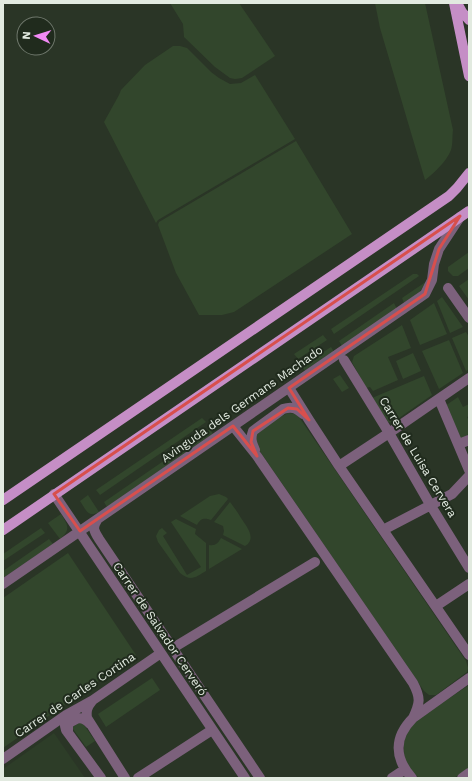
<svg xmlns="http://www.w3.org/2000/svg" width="472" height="781" font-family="'Work Sans',sans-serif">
<rect width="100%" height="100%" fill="#2a3526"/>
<!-- built -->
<path fill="#2d3d28" d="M54,733L85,778H3V769Z"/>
<!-- green -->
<path fill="#32462c" d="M170,3H239L275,56L242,78L235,79L230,78L215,67L184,37L183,24Z
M375,3H425L453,130C452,137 453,144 451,150C446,162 435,172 425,180L380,28Z
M173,46H180L187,48L211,72L219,78L230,84L241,83L255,75L295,139L158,220L156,223L104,122L119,95L121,90L145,65Z
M296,141L352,234L234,312L222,315H199L176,273L158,225L159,222Z
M469,252V268L458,276H453L448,271V267Z
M413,274H417L419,276L334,334L331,329Z
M469,279V300L459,286Z
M427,281L419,293L404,303L402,298Z
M442,297L463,327L450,333L437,301Z
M394,303L397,309L342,346L339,341Z
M434,303L447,334L420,345L410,320Z
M402,325L411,348L388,357L398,380L373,391L370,387L366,388L353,364L352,362L354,356Z
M466,332L469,337V369L466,371L452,338Z
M323,335L327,340L298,359L294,354Z
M449,340L463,373L439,389L422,351Z
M331,347L334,352L305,371L302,366Z
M413,353L421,371L403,379L396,361Z
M340,375L349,388L342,392L333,379Z
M424,376L432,395L392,423L388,422L372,398Z
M458,397L463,407L469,404V416L467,417L469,421V434L460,439L445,406Z
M288,413L296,414L299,417L466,661L468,668L467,672L436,695H429L424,691L257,447L255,435L276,419Z
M202,418L206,422L100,495L96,490Z
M210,429L213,434L107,507L104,502Z
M219,494L226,497L228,499L211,520C204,518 201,518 197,525L180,516L210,496Z
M88,495L99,512C88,518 86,510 80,501Z
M230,502C234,507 238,513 241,518C247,527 257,539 245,546L223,535L224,531L223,526L214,522Z
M61,514C68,525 71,530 60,539L48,523Z
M176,519L196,529L195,534L206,543V571C196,577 191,582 180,573L158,542L156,536L159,530L162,528L167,533L163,536L187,575L201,567L171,522Z
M41,528L45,533L3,561V554Z
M221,538L242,549L209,569V545C216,546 218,543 221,538Z
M49,539L53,544L3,578V571Z
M68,553L136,655L3,748V598Z
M152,678L160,690L106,727L98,714Z
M469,685V768L454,778L418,777C407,767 404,763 404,748C403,727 421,718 436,707C447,700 458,692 469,685Z
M80,722H82L95,741L86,747L73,729V727Z"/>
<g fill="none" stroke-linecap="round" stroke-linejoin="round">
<!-- street -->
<path stroke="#7c617c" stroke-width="10" d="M448,288L469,318
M344,360L389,433L431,506L469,568
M289,388L309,420L339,466L469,655
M439,399L469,470
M233,426L257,456L413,683C421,698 420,703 413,718
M459,444L469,440
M255,450C252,443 250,439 253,431L283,409C292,406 296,408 303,414
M339,466L389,433L469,378
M54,494L245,778
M97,520C92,528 94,531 99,539L260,778
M383,530L452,494L469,476
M3,584L425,294L432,280L434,264L439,249L460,217
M436,606L469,584
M173,648L315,562
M92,701C87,707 86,711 87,718L125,778
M66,715C64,721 64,724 66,730L101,778
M68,733V724C77,718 81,715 90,724
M3,759L66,715L93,700L161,653
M138,778L212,730
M392,778L404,770
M412,778C394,758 394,737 413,718L469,678
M462,778L469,773"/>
<!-- primary -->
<path stroke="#c58ec6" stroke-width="10" d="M454,3L469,76
M457,3L462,12L469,20
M3,500L449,196L457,188L469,173
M3,530L469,211"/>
</g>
<!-- marked area -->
<path fill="none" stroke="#d84f4d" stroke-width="3" stroke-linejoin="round" d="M460,216L439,249L425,294L289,388L309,420L297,409L288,408L253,431L251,442L257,456L233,426L80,531L54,494Z"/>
<g text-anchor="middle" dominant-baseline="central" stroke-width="4" stroke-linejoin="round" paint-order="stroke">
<!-- street labels -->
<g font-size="12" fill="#e2eae0" stroke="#202b1d">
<text transform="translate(242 404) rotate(-35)">Avinguda dels Germans Machado</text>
<text transform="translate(418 457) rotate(59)">Carrer de Luisa Cervera</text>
<text transform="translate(160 629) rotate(56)">Carrer de Salvador Cerveró</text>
<text transform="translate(75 695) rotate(-34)">Carrer de Carles Cortina</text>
</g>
</g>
<!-- border -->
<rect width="472" height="781" fill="none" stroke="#e2eae0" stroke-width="8"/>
<!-- north arrow -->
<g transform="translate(36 36) rotate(274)"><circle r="19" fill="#202b1d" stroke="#6e776b"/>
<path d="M0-3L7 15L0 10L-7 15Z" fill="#f18af4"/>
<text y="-6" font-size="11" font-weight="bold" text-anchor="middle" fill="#e2eae0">N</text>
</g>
</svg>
